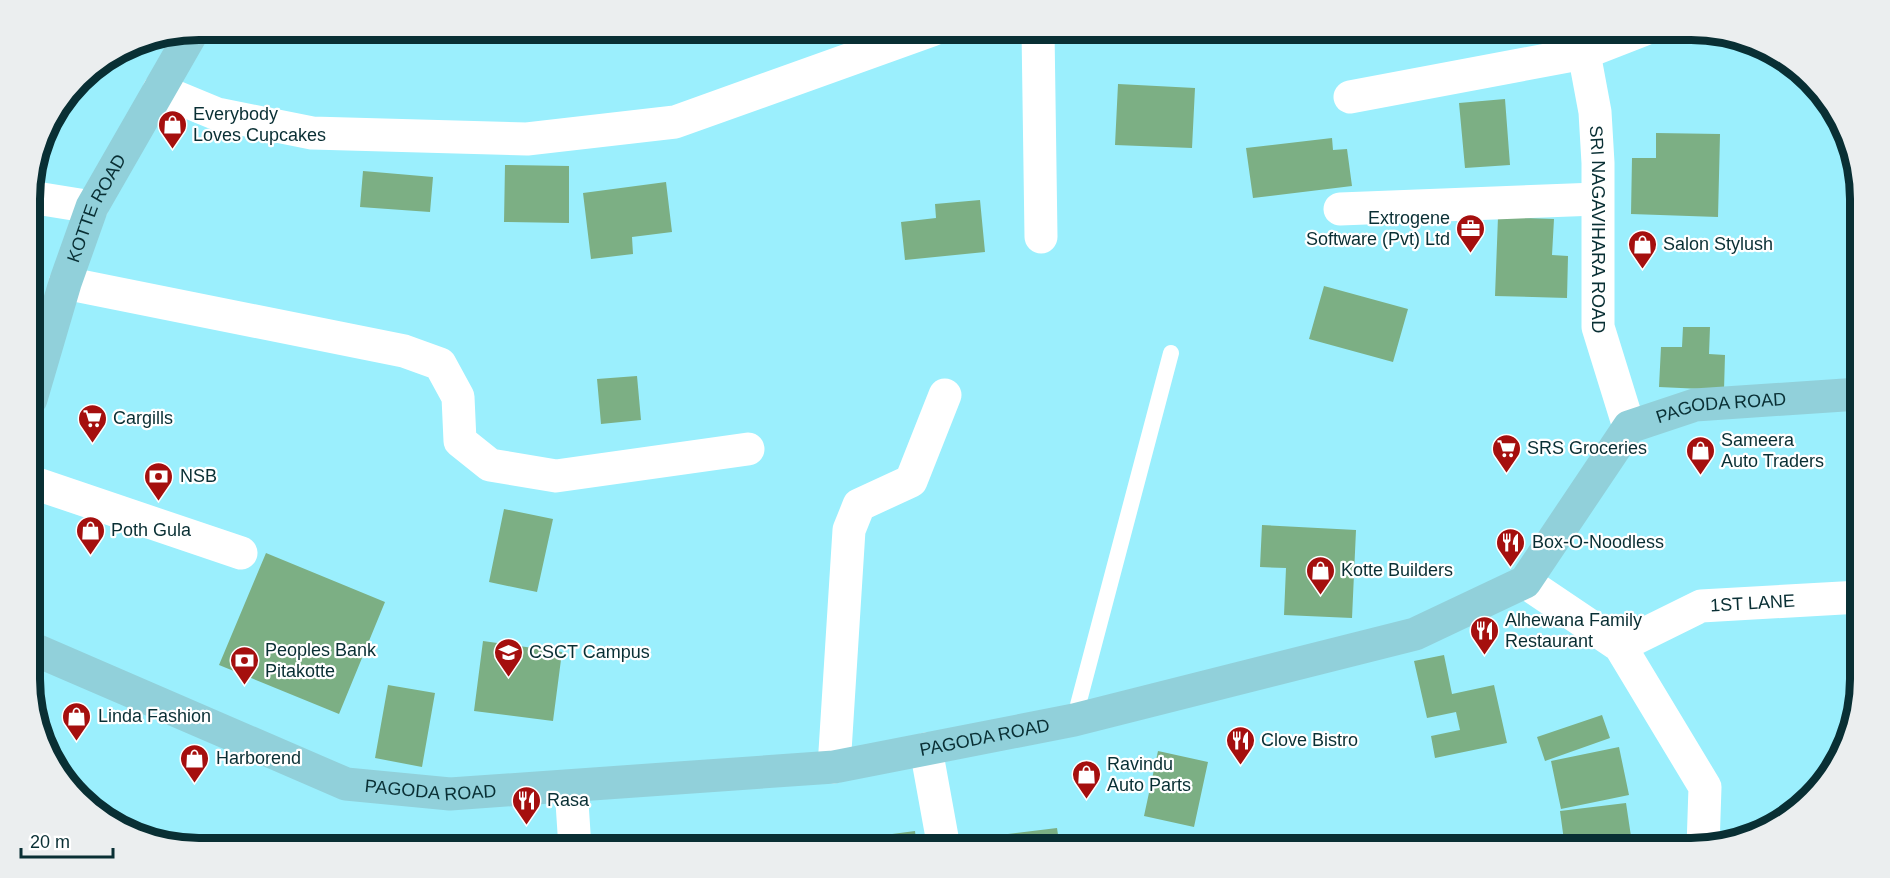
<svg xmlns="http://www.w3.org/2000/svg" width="1890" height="878" font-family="Arial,sans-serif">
<rect width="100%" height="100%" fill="#9beffd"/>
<!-- building -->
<path fill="#7caf84" d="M1118,84L1195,88L1192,148L1115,145Z
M1505,99L1510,165L1465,168L1459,103Z
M1656,133L1720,134L1718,217L1631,214L1632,158H1656Z
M1332,138L1333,150L1347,149L1352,186L1253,198L1246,148Z
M505,165L569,166V223L504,222Z
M363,171L433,177L430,212L360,207Z
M666,182L672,232L632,237L633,254L591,259L583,193Z
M980,200L985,252L905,260L901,222L936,218L935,204Z
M1498,217L1554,219L1552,255L1568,256L1567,298L1495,296Z
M1324,286L1408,309L1393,362L1309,339Z
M1683,327H1710L1709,354L1725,355L1724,390L1659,387L1661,347H1682Z
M637,376L641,420L601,424L597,379Z
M504,509L553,519L537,592L489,582Z
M1262,525L1356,530L1352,618L1284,615L1286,568L1260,567Z
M266,553L385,602L339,714L219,665Z
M483,641L562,652L553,721L474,711Z
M1444,655L1452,694L1494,685L1507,743L1435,758L1431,736L1460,730L1456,712L1427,718L1414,661Z
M388,685L435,693L422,767L375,758Z
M1602,715L1610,738L1545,761L1537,737Z
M1619,747L1629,795L1561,809L1551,761Z
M1158,751L1208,762L1194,827L1144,816Z
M1626,803L1632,843L1597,848H1565L1560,811Z
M1057,828L1060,848H1010L1008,834Z
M915,831L917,848H840L839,841Z"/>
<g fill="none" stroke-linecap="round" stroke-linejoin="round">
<!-- service -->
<path stroke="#fff" stroke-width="16" d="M1074,720L1171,353"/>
<!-- minor -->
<g stroke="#fff" stroke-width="33">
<path d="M1038,30L1041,237"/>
<path d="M159,90L217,114L312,133L527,139L675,122L932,30"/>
<path d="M1350,97L1584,53L1643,30"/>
<path d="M30,197L92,207"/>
<path d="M1340,209L1597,199"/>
<path d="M65,283L404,351L440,364L458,397L460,441L490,465L556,476L748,449"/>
<path d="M31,482L241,553"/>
<path d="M1525,582L1620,646L1705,787L1703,847"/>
<path id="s1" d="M1620,646L1701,606L1860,597"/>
<path d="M926,749L944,848"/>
<path d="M834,767L849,530L859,505L911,481L945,395"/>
<path d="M571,787L575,848"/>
</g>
<!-- tertiary -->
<path stroke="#fff" stroke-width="33" id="s2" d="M1575,30L1584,53L1595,112L1598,163V327L1629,427"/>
<!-- primary -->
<g stroke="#91d0da" stroke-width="33">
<path id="s3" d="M31,399L65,283L92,207L193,31"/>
<path id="s4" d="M31,648L346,784L450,794L834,767L1074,720L1415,634L1525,582L1629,427L1695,405L1859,394"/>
</g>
</g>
<!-- icons -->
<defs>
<symbol id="shop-pin" viewBox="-11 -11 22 30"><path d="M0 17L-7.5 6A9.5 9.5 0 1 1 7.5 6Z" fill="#a50f0e" stroke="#fff"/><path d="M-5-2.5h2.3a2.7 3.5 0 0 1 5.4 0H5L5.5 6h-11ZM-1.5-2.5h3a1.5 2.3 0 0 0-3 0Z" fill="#fff"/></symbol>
<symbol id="office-pin" viewBox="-11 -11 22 30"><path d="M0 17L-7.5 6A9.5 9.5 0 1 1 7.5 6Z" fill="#a50f0e" stroke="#fff"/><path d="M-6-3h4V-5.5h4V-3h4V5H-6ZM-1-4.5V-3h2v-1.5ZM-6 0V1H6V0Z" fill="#fff"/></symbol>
<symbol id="supermarket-pin" viewBox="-11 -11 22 30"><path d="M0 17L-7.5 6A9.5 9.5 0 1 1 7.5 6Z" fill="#a50f0e" stroke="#fff"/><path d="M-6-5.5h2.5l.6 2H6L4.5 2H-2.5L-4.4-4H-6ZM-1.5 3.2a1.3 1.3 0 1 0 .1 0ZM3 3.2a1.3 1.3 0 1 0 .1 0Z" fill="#fff"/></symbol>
<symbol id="bank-pin" viewBox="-11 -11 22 30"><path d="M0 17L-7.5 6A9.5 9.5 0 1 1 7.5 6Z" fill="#a50f0e" stroke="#fff"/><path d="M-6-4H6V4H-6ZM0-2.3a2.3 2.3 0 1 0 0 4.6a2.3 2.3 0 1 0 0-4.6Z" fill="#fff"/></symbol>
<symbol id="restaurant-pin" viewBox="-11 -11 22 30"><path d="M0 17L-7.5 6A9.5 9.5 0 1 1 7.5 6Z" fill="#a50f0e" stroke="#fff"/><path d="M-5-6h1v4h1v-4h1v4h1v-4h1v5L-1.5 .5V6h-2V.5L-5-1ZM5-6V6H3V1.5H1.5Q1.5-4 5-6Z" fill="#fff"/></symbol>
<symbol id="university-pin" viewBox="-11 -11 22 30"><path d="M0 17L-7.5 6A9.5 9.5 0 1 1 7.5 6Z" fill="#a50f0e" stroke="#fff"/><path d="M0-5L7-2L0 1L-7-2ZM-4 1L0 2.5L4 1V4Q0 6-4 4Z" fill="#fff"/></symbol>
</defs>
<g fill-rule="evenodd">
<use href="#shop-pin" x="156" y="108" width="33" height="45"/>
<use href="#office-pin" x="1454" y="212" width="33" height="45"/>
<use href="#shop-pin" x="1626" y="228" width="33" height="45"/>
<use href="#supermarket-pin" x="76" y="402" width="33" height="45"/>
<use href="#supermarket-pin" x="1490" y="432" width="33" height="45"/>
<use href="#shop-pin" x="1684" y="434" width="33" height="45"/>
<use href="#bank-pin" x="142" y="460" width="33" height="45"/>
<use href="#shop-pin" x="74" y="514" width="33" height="45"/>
<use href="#restaurant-pin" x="1494" y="526" width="33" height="45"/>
<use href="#shop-pin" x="1304" y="554" width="33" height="45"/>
<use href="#restaurant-pin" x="1468" y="614" width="33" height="45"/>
<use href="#university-pin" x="492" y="636" width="33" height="45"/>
<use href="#bank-pin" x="228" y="644" width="33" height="45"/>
<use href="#shop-pin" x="60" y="700" width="33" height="45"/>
<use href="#restaurant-pin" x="1224" y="724" width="33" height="45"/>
<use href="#shop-pin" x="178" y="742" width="33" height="45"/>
<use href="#shop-pin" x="1070" y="758" width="33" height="45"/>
<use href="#restaurant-pin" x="510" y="784" width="33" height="45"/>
</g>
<g text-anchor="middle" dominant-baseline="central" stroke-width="4.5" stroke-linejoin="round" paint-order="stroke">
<!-- poi labels -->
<g font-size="18" fill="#092f34" stroke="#fff" text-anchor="start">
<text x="193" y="114">Everybody<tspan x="193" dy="21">Loves Cupcakes</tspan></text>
<text x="1450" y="218" text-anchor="end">Extrogene<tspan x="1450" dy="21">Software (Pvt) Ltd</tspan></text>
<text x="1663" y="244">Salon Stylush</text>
<text x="113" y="418">Cargills</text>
<text x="1721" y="440">Sameera<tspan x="1721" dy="21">Auto Traders</tspan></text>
<text x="1527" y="448">SRS Groceries</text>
<text x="180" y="476">NSB</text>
<text x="111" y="530">Poth Gula</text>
<text x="1532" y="542">Box-O-Noodless</text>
<text x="1341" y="570">Kotte Builders</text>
<text x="1505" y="620">Alhewana Family<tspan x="1505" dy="21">Restaurant</tspan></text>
<text x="265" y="650">Peoples Bank<tspan x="265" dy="21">Pitakotte</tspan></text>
<text x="529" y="652">CSCT Campus</text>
<text x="98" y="716">Linda Fashion</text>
<text x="1261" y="740">Clove Bistro</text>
<text x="216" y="758">Harborend</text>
<text x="1107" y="764">Ravindu<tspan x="1107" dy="21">Auto Parts</tspan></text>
<text x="547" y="800">Rasa</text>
</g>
<!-- street labels -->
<g font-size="18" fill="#092f34" stroke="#fff">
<text stroke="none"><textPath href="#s3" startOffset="202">KOTTE ROAD</textPath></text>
<text stroke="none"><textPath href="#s2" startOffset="202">SRI NAGAVIHARA ROAD</textPath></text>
<text stroke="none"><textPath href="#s4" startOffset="1832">PAGODA ROAD</textPath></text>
<text stroke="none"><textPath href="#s1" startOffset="142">1ST LANE</textPath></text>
<text stroke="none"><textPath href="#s4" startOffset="986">PAGODA ROAD</textPath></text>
<text stroke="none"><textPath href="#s4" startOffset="428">PAGODA ROAD</textPath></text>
</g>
</g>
<!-- crop -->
<path d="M0 0H1890V878H0ZM199 40H1691A159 159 0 0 1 1850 199V679A159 159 0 0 1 1691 838H199A159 159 0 0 1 40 679V199A159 159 0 0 1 199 40Z" fill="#ebeeef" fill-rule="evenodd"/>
<path fill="none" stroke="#092f34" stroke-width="8" d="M199 40H1691A159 159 0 0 1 1850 199V679A159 159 0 0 1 1691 838H199A159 159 0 0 1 40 679V199A159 159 0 0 1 199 40Z"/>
<!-- scale -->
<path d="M21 848v9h92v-9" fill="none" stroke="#092f34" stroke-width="3"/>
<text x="30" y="848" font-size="18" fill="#092f34" stroke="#ffffff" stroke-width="4.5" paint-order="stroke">20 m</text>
</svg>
